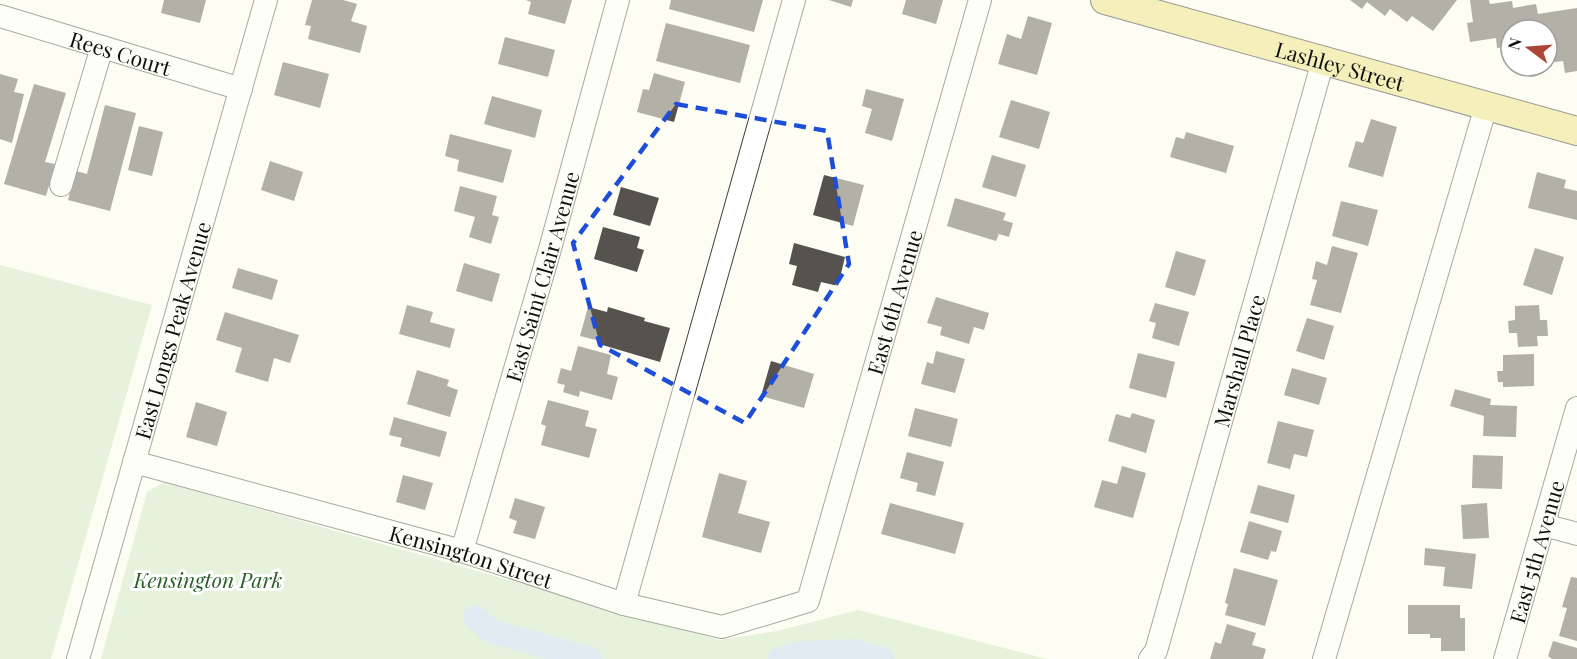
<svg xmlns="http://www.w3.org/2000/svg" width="1577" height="659" font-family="'Playfair Display',serif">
<rect width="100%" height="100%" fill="#fdfdf3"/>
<!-- green -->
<path fill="#cde5c0" d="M0,265L152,305L51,659H0Z
M164,482L720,640L777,631L858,610L1047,659H101L147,492Z"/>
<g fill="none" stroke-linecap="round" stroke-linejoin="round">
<!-- canal -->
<path stroke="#bed5ef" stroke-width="24" d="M475,617L491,631L591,659
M779,659L801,653L854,651L882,659"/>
</g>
<!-- building -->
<path fill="#57524d" d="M164,0H206L200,23L161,13Z
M312,0H343L357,4L351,21L367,26L360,53L308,39L311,26L305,25Z
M572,0L565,24L528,14L531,2L526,0Z
M671,0H763L754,32L669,9Z
M829,0H853L851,7Z
M906,0H943L936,24L902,14Z
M1350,0H1457L1433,31L1412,16L1407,22L1390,9L1385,16L1367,2L1362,9Z
M1470,0H1489L1490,4L1512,1L1513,8L1536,4L1538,14L1577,8V71L1565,73L1563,61L1547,63V30H1511V46L1497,48L1496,38L1470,42L1467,23L1473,22Z
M1028,16L1052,23L1037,75L998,64L1007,34L1021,39Z
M666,23L750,45L740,83L656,61Z
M505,37L555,50L548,77L498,64Z
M283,62L329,74L320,108L274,95Z
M654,73L685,82L674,122L637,112L643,89L649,90Z
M0,74L18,79L14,92L24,94L12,143L0,139Z
M34,84L66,93L45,162L55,164L46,196L4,184Z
M866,89L904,99L892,141L865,133L872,109L862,106Z
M492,96L542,110L535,138L484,124Z
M1011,100L1050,112L1039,149L999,137Z
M105,105L136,113L110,211L68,200L76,171L87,174Z
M1371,119L1397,127L1383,177L1348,167L1356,141L1363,143Z
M139,126L163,132L152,176L128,170Z
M1186,132L1234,146L1226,173L1170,157L1176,137L1184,139Z
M450,134L512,150L503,183L457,171L459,160L445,156Z
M992,155L1026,165L1016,197L982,187Z
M270,161L303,172L294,201L261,190Z
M1537,172L1566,180L1564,188L1577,191V220L1528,208Z
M824,175L864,185L853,226L813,215Z
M460,186L497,196L492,215L499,217L491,244L469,237L475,217L454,211Z
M621,187L659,198L650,226L613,215Z
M955,198L1006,213L1003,220L1013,223L1009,237L999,234L996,241L947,226Z
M1341,201L1378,210L1368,246L1332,236Z
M603,227L640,237L637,248L644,250L637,272L594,259Z
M794,243L845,257L838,286L821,282L818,292L792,285L797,266L789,264Z
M1332,246L1358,253L1341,313L1310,305L1317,280L1312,279L1316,261L1327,265Z
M1535,248L1564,257L1552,295L1523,285Z
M1176,251L1206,260L1195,296L1165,287Z
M464,263L500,274L492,302L456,291Z
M238,268L278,280L272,300L232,288Z
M936,297L989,313L984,330L974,327L969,344L940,335L942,327L927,323Z
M1155,303L1189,312L1179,346L1152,338L1156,323L1149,321Z
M407,305L433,312L430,322L455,329L450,348L399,334Z
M1539,305L1540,320H1547L1548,336H1537L1538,346L1518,347L1517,333H1509L1508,321L1515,320V306Z
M588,307L607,312L608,307L645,318L644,321L670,328L660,362L599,344L600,341L580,336Z
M225,312L299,335L290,363L274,358L268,382L235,372L242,348L216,340Z
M1307,318L1334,326L1324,360L1296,351Z
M578,346L611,355L607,374L618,377L612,400L580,391L579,397L563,392L565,385L557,383L561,368L571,371Z
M936,351L965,359L955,393L921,384L927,362L933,364Z
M1138,353L1175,362L1166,398L1129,388Z
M1534,354V386L1503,387V382H1498L1497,371H1503V355Z
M771,361L814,374L804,408L761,396Z
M1292,368L1327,378L1319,405L1284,395Z
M417,370L449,380L447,386L458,390L450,417L407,404Z
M1455,389L1491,399L1490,405L1517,406L1516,437L1483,436L1484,416L1450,406Z
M548,400L589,411L585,426L597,429L589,458L541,445L546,426L541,424Z
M196,402L227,412L217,446L186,437Z
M915,408L958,419L951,447L908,436Z
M1132,413L1155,420L1146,453L1108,441L1116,414L1130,418Z
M394,417L447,432L440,457L400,446L402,438L389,435Z
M1278,421L1314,430L1307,457L1294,454L1290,469L1267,463Z
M907,452L944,462L935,496L916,491L918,483L900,478Z
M1473,455L1503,456L1502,489L1472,488Z
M1122,466L1146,473L1133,518L1094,507L1102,480L1117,484Z
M719,473L747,481L738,513L770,522L761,553L702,537Z
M403,475L433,483L425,510L396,502Z
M1258,485L1295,495L1288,523L1250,513Z
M515,498L545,507L535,539L513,533L517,521L509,518Z
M890,503L964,523L955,554L881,534Z
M1487,503L1489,538L1463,539L1461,505Z
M1249,521L1282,531L1276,552L1271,551L1268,560L1240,552Z
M1425,548L1476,554L1472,589L1443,586L1445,567L1424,565Z
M1234,568L1278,580L1265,626L1225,615L1228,604L1225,603Z
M1571,577L1577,578V641L1559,636L1567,608L1562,607Z
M1408,605H1460V618H1465V651H1441V638H1430V634H1408Z
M1227,624L1256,633L1252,645L1266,649L1263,659H1210L1215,642L1221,644Z
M1553,641L1577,648V659H1552L1548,656Z"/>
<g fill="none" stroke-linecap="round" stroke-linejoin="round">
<defs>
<g id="minor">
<path id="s1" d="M0,16L241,89"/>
<path d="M61,185L102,47"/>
<path id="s2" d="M134,462L462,551L624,604L722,627L808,601L980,0"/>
<path d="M1544,525L1577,534"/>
<path id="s3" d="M462,551L550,249L618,0"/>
<path d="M624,604L794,0"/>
<path id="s4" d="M78,659L266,0"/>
<path id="s5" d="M1150,659L1156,651L1323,61"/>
<path d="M1324,659L1486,106"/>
<path id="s6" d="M1505,659L1577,408"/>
</g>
<g id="major">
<path id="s7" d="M1105,0L1577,131"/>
</g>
</defs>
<!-- minor casing -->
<use href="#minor" stroke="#424242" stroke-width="24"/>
<!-- major casing -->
<use href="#major" stroke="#202020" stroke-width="30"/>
<!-- minor -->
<use href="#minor" stroke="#fff" stroke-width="22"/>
<!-- major -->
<use href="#major" stroke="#e8de79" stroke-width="28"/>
</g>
<!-- marked area -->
<path d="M0 0H1577V659H0ZM676,104L827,131L849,264L745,423L600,345L573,243Z" fill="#fdfdf3" fill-opacity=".55" fill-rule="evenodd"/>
<path fill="none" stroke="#1d4ed8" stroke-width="4.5" stroke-dasharray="12 8" stroke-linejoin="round" d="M676,104L827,131L849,264L745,423L600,345L573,243Z"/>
<g text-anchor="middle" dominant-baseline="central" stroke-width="6" stroke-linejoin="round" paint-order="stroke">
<!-- street labels -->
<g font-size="21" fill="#0f0f0f" stroke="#fff">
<text stroke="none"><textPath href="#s1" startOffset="126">Rees Court</textPath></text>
<text stroke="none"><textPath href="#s7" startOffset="244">Lashley Street</textPath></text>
<text stroke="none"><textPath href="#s3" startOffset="286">East Saint Clair Avenue</textPath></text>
<text stroke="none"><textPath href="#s2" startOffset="1012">East 6th Avenue</textPath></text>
<text stroke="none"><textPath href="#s4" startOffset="342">East Longs Peak Avenue</textPath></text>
<text stroke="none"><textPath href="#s5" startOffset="312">Marshall Place</textPath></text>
<text stroke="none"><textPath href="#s6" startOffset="112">East 5th Avenue</textPath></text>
<text stroke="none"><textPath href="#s2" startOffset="350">Kensington Street</textPath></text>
</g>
<!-- park labels -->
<g font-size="21" font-style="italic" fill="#2a6027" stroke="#fff">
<text x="208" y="579">Kensington Park</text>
</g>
</g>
<!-- north arrow -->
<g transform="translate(1529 48) rotate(286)"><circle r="28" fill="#ffffff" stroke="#9f9f9f" stroke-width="1.5"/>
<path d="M0-4.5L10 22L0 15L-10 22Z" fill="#af4538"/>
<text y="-9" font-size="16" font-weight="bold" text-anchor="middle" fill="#0f0f0f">N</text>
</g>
</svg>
